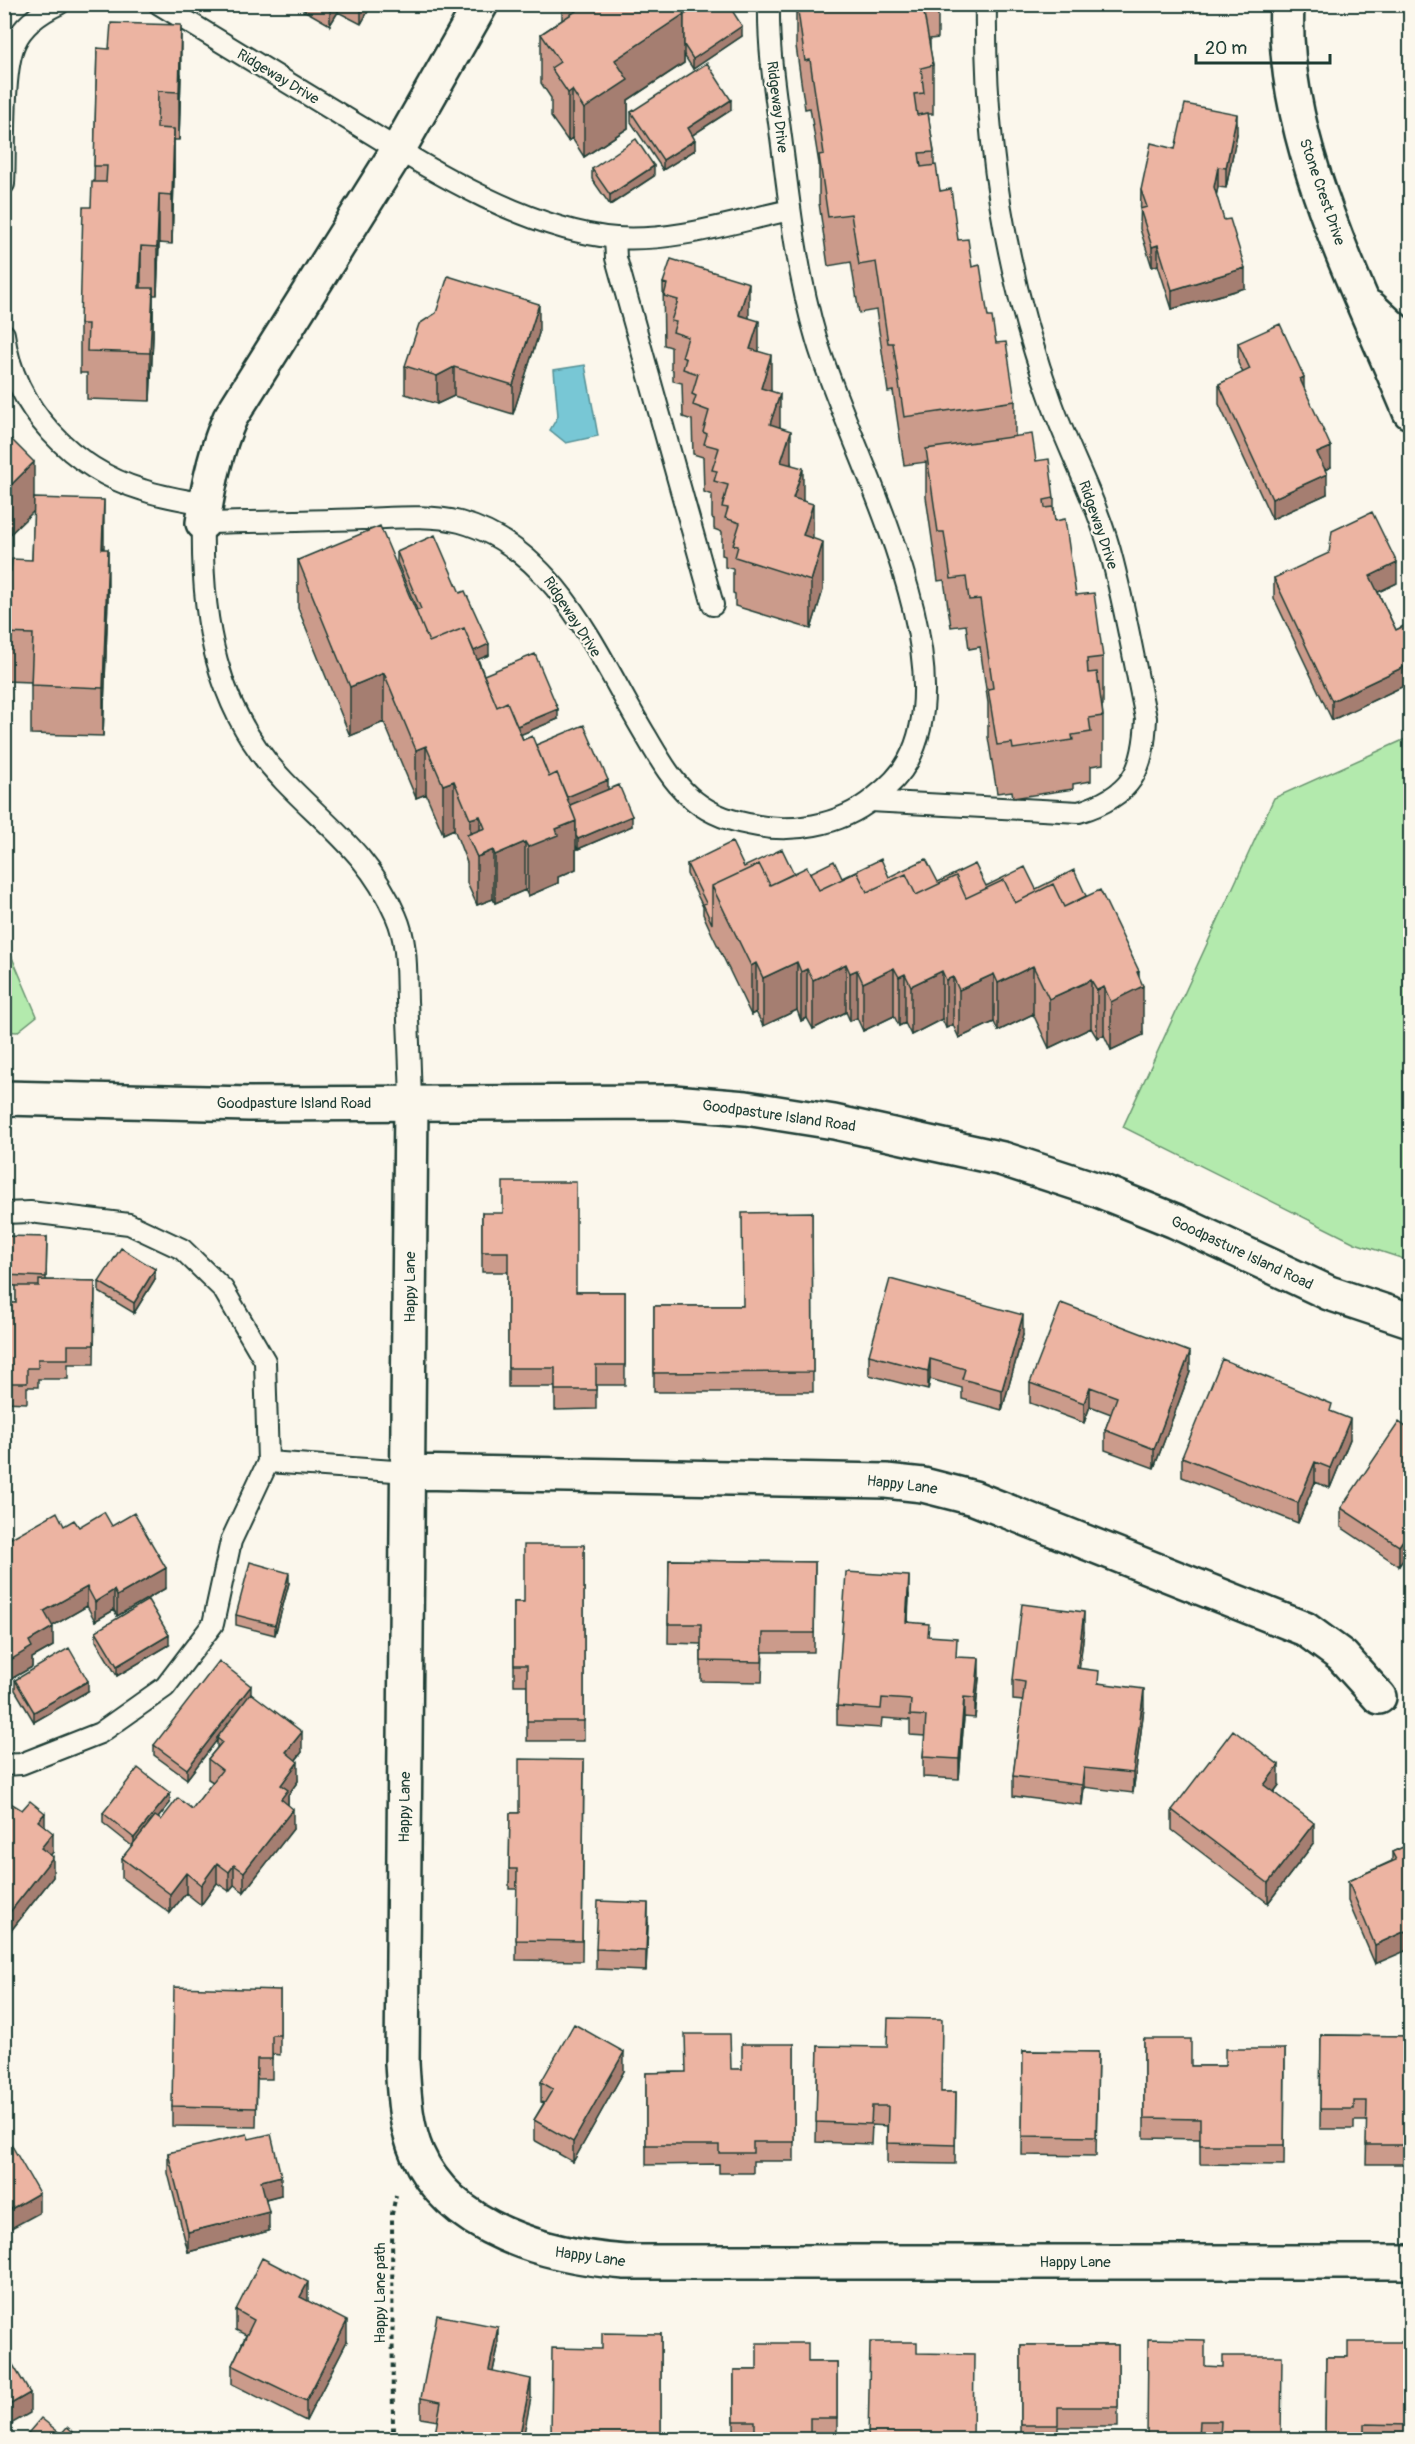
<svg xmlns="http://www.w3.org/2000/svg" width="1415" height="2444" font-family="Pangolin,sans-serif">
<rect width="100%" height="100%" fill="#fbf7ec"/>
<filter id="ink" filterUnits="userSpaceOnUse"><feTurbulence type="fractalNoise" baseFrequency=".0167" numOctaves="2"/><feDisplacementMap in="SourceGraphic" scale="12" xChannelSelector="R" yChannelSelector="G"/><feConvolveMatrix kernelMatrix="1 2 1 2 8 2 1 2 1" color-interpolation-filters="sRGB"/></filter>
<g filter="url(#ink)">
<!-- green -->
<path fill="#b3eaad" stroke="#699470" stroke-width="1.5" d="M1410,737V1261L1355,1243L1123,1127L1274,798Z
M5,941L37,1016L17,1032L5,1031Z"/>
<!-- water -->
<path fill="#78c7d5" stroke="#549095" stroke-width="1.5" d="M585,365L598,436L566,443L550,430L558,416L554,370Z"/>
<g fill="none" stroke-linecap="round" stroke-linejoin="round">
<defs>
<path id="lane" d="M159,4C220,41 280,78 341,115C420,163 522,230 616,238C674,242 734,222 790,210
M4,184C6,150 2,71 15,43C23,25 42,12 59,4
M615,238L616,258L713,605
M4,334C14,409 73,469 143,490C163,497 185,500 206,504
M870,801L1079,812C1132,796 1144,771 1146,718C1135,666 1126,613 1113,562C1100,508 1072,458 1053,406C1006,278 984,141 986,4
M411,1102C410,1068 409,1035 407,1001C406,973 408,943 396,916C369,854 328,827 284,781C215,710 201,617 203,523C256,522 308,521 361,519C393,518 429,514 460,522C558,549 598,657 646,736C658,756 671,780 689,796C705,811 727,820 748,824C790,834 840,826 874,798C887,788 900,776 908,761C967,654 848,447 817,341C798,278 790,210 782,145C776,98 768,52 769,4
M4,1213L30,1212L129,1224L182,1249L223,1289L265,1361L268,1462L231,1541L213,1624L165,1687L100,1733L21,1764L4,1765
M268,1462L408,1472"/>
<path id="street" d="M1287,4C1280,141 1359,288 1410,412
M1371,308L1410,344
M203,523C208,486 215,452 230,418L398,150L481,4
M411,1102L402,2063C404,2093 405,2125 417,2153C451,2231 549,2256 625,2262H1410
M408,1472L886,1481L923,1485L974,1498L1305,1629L1342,1656L1379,1697"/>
<path id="secondary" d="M4,1098L249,1104L673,1102L746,1108L834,1122L1003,1159L1098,1190L1175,1221L1329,1293L1410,1320"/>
</defs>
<!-- lane casing -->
<use href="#lane" stroke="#1f3d34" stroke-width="24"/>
<!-- street casing -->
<use href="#street" stroke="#1f3d34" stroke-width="38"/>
<!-- secondary casing -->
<use href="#secondary" stroke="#1f3d34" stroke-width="38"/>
<!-- path -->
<path stroke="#1f3d34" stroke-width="4" stroke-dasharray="4.5 4.5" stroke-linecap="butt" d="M393,2440L392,2214L396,2195"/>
<!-- lane -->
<use href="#lane" stroke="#fbf7ec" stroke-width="20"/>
<!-- street -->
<use href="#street" stroke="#fbf7ec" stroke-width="33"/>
<!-- secondary -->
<use href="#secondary" stroke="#fbf7ec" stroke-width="33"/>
</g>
<!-- wall -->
<path fill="#cb9b8b" stroke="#1f3d34" stroke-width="1.5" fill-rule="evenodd" d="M293,4H372L361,24L338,12L330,25Z
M562,4H728L742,36L693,69L684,55V63L628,100V128L584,157L572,138L568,141L551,117V98L541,83V34L562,20ZM688,5L692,10L684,15L681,10Z
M796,4H938V38L930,39V49L933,65V114H928L934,152V165L940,191L958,240L972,267L996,343L1015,401V436L1036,461L1054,498V517L1076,595L1103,657V705L1102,706L1103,716V764L1091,766V781L1073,784V789L1013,798L1012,791L997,793L988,737V703L980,647L969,649L966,625L951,627L944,580L938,581L926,497V462L904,465L893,391L888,392L876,310L859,313L851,262L828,266L819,203V164L810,108L805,109L796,46Z
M97,48L181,74L179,140H174V177L172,244L159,243L157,295H153V336L150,401L87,399V373H80V324L94,182Z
M731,110L692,135L695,150L663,170L631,122V112Z
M1237,134L1226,188L1218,187L1216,195L1245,288L1172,309L1158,265L1152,267L1140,229L1141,190L1175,149Z
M592,169L654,176L610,205L592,179Z
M663,283L749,318L771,391L780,427L803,501L813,539L823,590L811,629L735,606V594L733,593V569L725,567V556L722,555V532L714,529V519L712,518V495L704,492L703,457L693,454L692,420L683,417L682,383L673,381V370L671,369V347L664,345Z
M539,333L513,414L454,396L437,404L405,394V366Z
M1238,343L1304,388L1331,467L1325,470L1327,494L1272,519L1219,404V384L1243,373L1238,363Z
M34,498L104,549L108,597L103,736L31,734V682L4,681V571H11L32,560L34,511L4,540Z
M397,552L460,593L489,655L478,659L484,675L558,719L521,734L523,740L536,745L608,790L632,826L578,849L576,846V869L558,877V883L528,896L525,890L495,903L493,899L477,905L467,883V863L454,829L443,834L426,794L416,798L384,722L350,736L298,608V560L416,611L417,610L397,562Z
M1274,578L1397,583L1378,592L1396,630L1410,623V683L1332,720L1274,598Z
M687,864L744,867L794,874L810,873L842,878L889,877L938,882L1036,889L1086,896L1139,978L1143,1035L1111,1050L1104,1035L1097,1038L1091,1028L1049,1048L1033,1014L998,1031L994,1022L959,1038L953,1025L946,1028L942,1019L911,1035L905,1023L899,1026L894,1016L863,1031L857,1018L850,1021L846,1012L813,1029L807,1018L801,1021L797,1010L763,1026L756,1012L751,1015L712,934L703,914V907L687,874Z
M812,1212L813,1392H654V1306H743Z
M482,1213L576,1292H625V1385H596V1409L555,1410V1387H508V1272H482Z
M47,1237L46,1280L95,1281L94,1364H68V1379H38V1387H27V1403L4,1402V1303H16V1286L5,1285V1275Z
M155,1279L134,1313L99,1292V1282Z
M1023,1335L1002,1410L962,1399V1388L930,1379L928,1390L869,1375V1355Z
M1190,1372L1154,1468L1105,1450V1430L1111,1414L1090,1406L1084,1423L1030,1403V1383Z
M1332,1412L1350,1439L1330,1488L1315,1482L1298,1523L1182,1477V1457Z
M1410,1430L1399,1566L1341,1527V1508Z
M64,1526L79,1527L112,1526L166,1588L117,1616L114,1610L95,1621L87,1606L52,1626L53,1646L32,1658V1667L4,1683V1542Z
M584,1545V1741H527V1685H514V1602H524Z
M669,1560L815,1562L814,1652H763L762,1682L701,1681V1644L668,1643Z
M289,1583L275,1635L236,1625V1615Z
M909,1596L908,1622L957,1657L979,1678L975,1718L964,1717L959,1779L923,1777V1757L925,1736L910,1735V1720L882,1718L881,1728L837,1725V1706Z
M96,1631L169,1645L117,1676L96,1641Z
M1084,1632L1079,1668L1099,1683L1144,1708L1133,1793L1084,1787L1082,1805L1013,1796V1776L1023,1701L1013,1700V1680Z
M15,1680L88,1691L34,1722L15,1690Z
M251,1693L302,1752L296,1760L298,1781L288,1795V1805L293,1829L244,1892L234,1885L229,1891L217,1883L201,1905L186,1893L170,1913L122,1878V1858L132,1846L103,1823V1813L170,1803L158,1818L161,1820L192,1809L213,1782L208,1779V1759L217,1748V1740L187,1779L154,1755V1745Z
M584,1760L582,1961L516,1960L517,1889H509L510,1813H519Z
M1279,1785L1274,1792L1314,1843L1268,1903L1172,1830V1810Z
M4,1808L45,1826L53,1852L50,1855L53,1877L6,1937L4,1936Z
M1410,1844L1375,1964L1348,1901V1881L1392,1861V1852Z
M648,1923L646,1971L596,1969V1949Z
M280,1990V2055L272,2054V2079H257L256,2127L172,2126V2106Z
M1321,2035L1410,2036V2164H1366L1367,2121H1354V2129H1320Z
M1144,2039L1191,2066H1225L1285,2049L1284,2165L1200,2164V2139L1144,2138Z
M794,2044V2161H753V2173H719V2164L646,2165V2073L685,2072L742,2069Z
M818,2046L941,2092H956L955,2164L887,2163V2126L872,2125L871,2144L816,2142Z
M1023,2051L1098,2052L1096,2156L1022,2155Z
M624,2071L573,2162L534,2140V2120L544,2103L541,2102V2082Z
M249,2139L281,2195L266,2199L269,2231L188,2252L168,2173V2153Z
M308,2301L347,2341L306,2421L232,2384V2365L246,2335L236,2330V2310Z
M661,2334V2439H551L602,2349Z
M1410,2342V2439H1325L1326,2357H1348Z
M1021,2345H1118V2427H1058V2439H1021Z
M498,2347L493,2371L531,2398L438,2421L421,2418V2398Z
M808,2362H837V2437H810V2439H734V2370H757Z
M1205,2366L1281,2439H1147Z"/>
<!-- shaded-wall -->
<path fill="#a57e71" stroke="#1f3d34" stroke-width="1.5" d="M330,4H338V12L330,25Z
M361,4H372L361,24Z
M659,4H688V5L659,25Z
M693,4H705L693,13Z
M684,14V63L628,100V128L584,157V109L615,60Z
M181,25V74L179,140V92Z
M742,26V36L693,69V59Z
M572,90V138L568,141V93Z
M731,100V110L688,138V128Z
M1237,114V134L1226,188V168Z
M174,129V177L172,244V195Z
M695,140V150L663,170V160Z
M654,166V176L610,205V195Z
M1218,167V187L1214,207V187Z
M159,194V243L157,295V247Z
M1158,245V265L1152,267V247Z
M141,246V294L139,288Z
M1245,268V288L1172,309V290Z
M749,283V331L739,315Z
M153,288V336L150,401V353Z
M539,304V333L513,414V385Z
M759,321V370L750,349Z
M771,355V404L761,388Z
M454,367V396L437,404V376Z
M1304,377V397L1300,379Z
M780,394V442L770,424Z
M791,431V479L781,462Z
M1331,447V467L1317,473V453Z
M34,462V511L4,540V492Z
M803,468V517L793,498Z
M1327,474V494L1272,519V499Z
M104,500V548L102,549Z
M813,504V552L803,535Z
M823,542V590L811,629V581Z
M108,549V597L103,736V688Z
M1397,563V583L1370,596V576Z
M489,644V655L433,678V668Z
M1410,664V683L1332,720V701Z
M384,673V722L350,736V687Z
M558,709V719L503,742V732Z
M426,746V794L416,798V750Z
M608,780V790L553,812V802Z
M454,781V829L443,834V785Z
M480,816V856L493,850V899L477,905V857L470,840V819Z
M632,816V826L578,849V839Z
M576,821V869L558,877V883L528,896V847L556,829Z
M525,842V890L495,903V855Z
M797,962V1010L763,1026V978Z
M756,963V1012L751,1015V966Z
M846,964V1012L813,1029V980Z
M1033,966V1014L998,1031V983Z
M894,968V1016L863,1031V983Z
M807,969V1018L801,1021V972Z
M857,970V1018L850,1021V973Z
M942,971V1019L911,1035V986Z
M1139,971V988L1143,986V1035L1111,1050V1002L1137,972Z
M905,974V1023L899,1026V977Z
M994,974V1022L959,1038V990Z
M953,977V1025L946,1028V980Z
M1091,980V1028L1049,1048V999Z
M1104,987V1035L1097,1038V990Z
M155,1269V1279L134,1313V1303Z
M1023,1315V1335L1002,1410V1390Z
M1190,1352V1372L1154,1468V1449Z
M930,1359V1379L928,1390V1371Z
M1090,1387V1406L1084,1423V1403Z
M1350,1419V1439L1330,1488V1468Z
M1315,1462V1482L1298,1523V1503Z
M1410,1530V1550L1399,1566V1546Z
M166,1568V1588L117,1616V1596Z
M289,1573V1583L275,1635V1625Z
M909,1576V1596L906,1642V1622Z
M87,1587V1606L44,1631V1611Z
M114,1590V1610L95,1621V1602Z
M1084,1612V1632L1077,1688V1668Z
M53,1627V1646L32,1658V1667L4,1683V1664L29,1641Z
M169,1635V1645L117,1676V1666Z
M979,1658V1678L975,1718V1698Z
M88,1681V1691L34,1722V1712Z
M251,1686V1696L217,1738V1740L187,1779V1769Z
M1144,1689V1708L1133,1793V1773Z
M964,1697V1717L959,1779V1759Z
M302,1732V1752L286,1772V1752Z
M298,1762V1781L288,1795V1810L281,1819V1785Z
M1279,1765V1785L1264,1805V1785Z
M1084,1768V1787L1082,1805V1785Z
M170,1793V1803L134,1848V1838Z
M293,1809V1829L244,1892V1872Z
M45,1813V1832L38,1821Z
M1314,1823V1843L1268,1903V1883Z
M53,1833V1852L41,1868V1848Z
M53,1857V1877L6,1937V1917Z
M217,1863V1883L201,1905V1885Z
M234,1865V1885L229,1891V1872Z
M186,1873V1893L170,1913V1894Z
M648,1903V1923L646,1971V1951Z
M1410,1929V1949L1375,1964V1945Z
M624,2052V2071L573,2162V2142Z
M281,2176V2195L261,2200V2181Z
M39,2193V2213L4,2232V2213Z
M269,2212V2231L188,2252V2232Z
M308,2282V2302L300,2297Z
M347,2321V2341L306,2421V2401Z
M498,2327V2347L489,2390V2370Z
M531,2379V2398L523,2439H519Z
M30,2393V2413L4,2428V2408Z"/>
<!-- building -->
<path fill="#ecb4a2" stroke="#1f3d34" stroke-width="1.5" d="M572,4H677L684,14L615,60L628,80L584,109L572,90L568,93L551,68L560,62L541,34L576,11Z
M701,4H728L742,26L693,59L684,45V15Z
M797,4H929L930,12L924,13L933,65L921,68L924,93L914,94L917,115L928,113L934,152L919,153L921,167L936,165L940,191L951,189L958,240L968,239L972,267L980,265L988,317H992L996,343L1006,342L1015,401L904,417L893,343H888L876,262L859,265L851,214L828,217L819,155L824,154L810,60L805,61Z
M111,23L181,25L179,92L158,91L157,128L174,129L172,195L159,194L157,247L141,246L139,288H153L150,353L87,351L88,324H80L83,207H91L92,182H106L107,166H94L97,48L109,49Z
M707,63L731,100L688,128L695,140L663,160L631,112Z
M1185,104L1237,114L1226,168L1218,167L1214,187L1224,220L1230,219L1245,268L1172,290L1158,245L1152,247L1140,209L1147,207L1141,190L1151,143L1175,149Z
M636,139L654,166L610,195L592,169Z
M671,259L749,283L739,315L759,321L750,349L771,355L761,388L780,394L770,424L791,431L781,462L803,468L793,498L813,504L803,535L823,542L811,581L735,557L738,546L733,545L740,523L725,518L728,508L722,507L728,485L714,481L717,471L712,470L719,448L704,444L707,434L703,432L709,411L693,405L696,396L692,394L698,374L683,369L686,359L682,357L688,337L673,332L676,322L671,321L678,300L664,296L667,284L663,283Z
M448,276L539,304L513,385L454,367L437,376L405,366L419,324L436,313Z
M1280,324L1304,377L1300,379L1331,447L1317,453L1327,474L1272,499L1219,384L1250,369L1238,343Z
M4,432L34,462L4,492Z
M1032,434L1036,461L1049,459L1054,498L1044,500L1045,508L1053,507L1055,521L1065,519L1076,595L1094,593L1103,657L1087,659L1088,673L1097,672L1103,716L1089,718L1091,732L1072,735L1073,740L1013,749L1012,743L997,745L988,689L993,688L980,599L969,600L966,577L951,579L944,532H938L926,449Z
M34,498L104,500L102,549H108L103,688L31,685L33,634L4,633V571H11L12,559L32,560Z
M1372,512L1397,563L1370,576L1396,630L1410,623V664L1332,701L1274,578L1329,553L1332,531Z
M380,526L429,642L464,628L497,707L507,702L523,740L532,736L549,777L557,773L576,821L556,829L558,835L528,847L525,842L495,855L493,850L477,857L467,835L485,828L480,816L470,819L454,781L443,785L426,746L416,750L384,673L350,687L298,560Z
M435,535L460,593L465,591L489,644L474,651L464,628L429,642L416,611L421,609L397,552Z
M535,654L558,709L517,726L507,702L497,707L484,675Z
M584,725L608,780L567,797L557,773L549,777L536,745Z
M619,785L632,816L578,839L576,836V821L570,805Z
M732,842L744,867L782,849L794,874L770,885L759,864L712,886V924L703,904L706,903L687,864Z
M881,859L889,877L926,859L938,882L975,864L986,886L1025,867L1036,889L1074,870L1086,896L1064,907L1053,884L1015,903L1004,880L966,898L956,876L916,895L906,874L867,892L857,872L819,890L810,873L834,861L842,878Z
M759,864L770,885L807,867L819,890L857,872L867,892L906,874L916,895L956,876L966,898L1004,880L1015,903L1053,884L1064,907L1100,890L1139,971L1137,972L1143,986L1111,1002L1104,987L1097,990L1091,980L1049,999L1033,966L998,983L994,974L959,990L953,977L946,980L942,971L911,986L905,974L899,977L894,968L863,983L857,970L850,973L846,964L813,980L807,969L801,972L797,962L763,978L756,963L751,966L712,886Z
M503,1182H576V1292H625V1365H596V1390H555V1368H508V1252H482V1213H503Z
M812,1212L813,1372L654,1373V1306H743L742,1213Z
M6,1236L47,1237L46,1277L5,1275Z
M121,1248L155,1269L134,1303L99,1282Z
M890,1279L1023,1315L1002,1390L962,1379L965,1369L930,1359L928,1371L869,1355Z
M39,1280L95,1281L94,1345H68V1359H38V1368H27V1383H4V1303H16V1286H39Z
M1061,1303L1190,1352L1154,1449L1105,1430L1117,1397L1090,1387L1084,1403L1030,1383Z
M1222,1359L1332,1404L1330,1411L1350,1419L1330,1468L1315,1462L1298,1503L1182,1457Z
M1399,1422L1410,1430V1530L1399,1546L1341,1508Z
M57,1512L64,1526L74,1520L79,1527L104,1512L112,1526L134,1513L166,1568L117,1596L114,1590L95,1602L87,1587L44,1611L53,1627L29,1641L32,1647L4,1664V1542Z
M524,1545H584V1721H527V1665H514V1602H524Z
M669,1560L815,1562L814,1633H763L762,1662L701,1661V1624H668Z
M250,1562L289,1573L275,1625L236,1615Z
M846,1572L909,1576L906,1622L929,1624L928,1636L957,1638L956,1657L979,1658L975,1698L964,1697L959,1759L923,1757L926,1716L910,1715L911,1700L882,1698L881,1709L837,1706Z
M148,1600L169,1635L117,1666L96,1631Z
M1022,1604L1084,1612L1077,1668L1099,1671L1098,1683L1144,1689L1133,1773L1084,1768L1082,1785L1013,1776L1025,1682L1013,1680Z
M69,1648L88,1681L34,1712L15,1680Z
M219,1661L251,1686L187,1769L154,1745Z
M251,1693L302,1732L286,1752L298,1762L281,1785L288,1790L281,1799L293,1809L244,1872L234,1865L229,1872L217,1863L201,1885L186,1873L170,1894L122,1858L155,1816L161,1820L178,1798L192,1809L222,1770L208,1759L222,1742L217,1738Z
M1233,1730L1279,1765L1264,1785L1314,1823L1268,1883L1172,1810Z
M519,1759L584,1760L582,1941L516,1940L517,1869H509L510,1813H519Z
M138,1768L170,1793L134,1838L103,1813Z
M30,1801L45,1813L38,1821L53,1833L41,1848L53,1857L6,1917L4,1916V1808L9,1802L22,1810Z
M1410,1844V1929L1375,1945L1348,1881L1396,1860L1392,1852Z
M598,1901L648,1903L646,1951L596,1949Z
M174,1987L280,1990V2035H272V2059H257L256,2108L172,2106Z
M888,2018L942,2019L941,2092H956L955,2145L887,2143L888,2106H872L871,2124L816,2122L818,2046L887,2047Z
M574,2024L624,2052L573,2142L534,2120L553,2089L541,2082Z
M685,2034H730L731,2069H742V2044H794V2142H753V2153H719V2145H646V2073L686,2072Z
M1321,2035L1410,2036V2145H1366L1367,2101H1354V2109H1320Z
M1144,2039H1191V2066H1225V2049H1285L1284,2145H1200V2119L1144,2118Z
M1023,2051L1098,2052L1096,2137L1022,2136Z
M4,2132L39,2193L4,2213Z
M247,2134L249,2139L271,2134L281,2176L261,2181L269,2212L188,2232L168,2153Z
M262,2258L308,2282L300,2297L347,2321L306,2401L232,2365L254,2320L236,2310Z
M437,2315L498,2327L489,2370L531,2379L519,2439H434L441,2402L421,2398Z
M602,2333L661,2334V2438H616V2439H551L552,2348L602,2349Z
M1148,2339L1205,2340V2366L1223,2367V2356H1282L1281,2439H1220L1221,2421H1200L1199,2439H1147Z
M870,2342H917V2353L974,2354L973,2439H868Z
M1348,2342H1410V2425L1364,2424V2437L1325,2436L1326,2357H1348Z
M757,2343H808V2362H837V2418H810V2439H755V2421H734V2370H757Z
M1021,2345H1118V2407H1058V2425H1021Z
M4,2350L30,2393L4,2408Z
M41,2418L61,2434L67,2427L82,2439H23Z"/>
</g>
<g text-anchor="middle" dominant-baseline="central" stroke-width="4.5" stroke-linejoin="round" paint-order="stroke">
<!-- street labels -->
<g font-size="15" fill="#1f3d34" stroke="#fbf7ec">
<text transform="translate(278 77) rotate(31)">Ridgeway Drive</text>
<text transform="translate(777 107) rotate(83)">Ridgeway Drive</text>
<text transform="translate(1322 192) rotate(71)">Stone Crest Drive</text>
<text transform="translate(1098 525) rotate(71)">Ridgeway Drive</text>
<text transform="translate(572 617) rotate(57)">Ridgeway Drive</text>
<text x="294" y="1103">Goodpasture Island Road</text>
<text transform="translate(779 1116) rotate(8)">Goodpasture Island Road</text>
<text transform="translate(1242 1253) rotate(25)">Goodpasture Island Road</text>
<text transform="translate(410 1287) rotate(-90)">Happy Lane</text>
<text transform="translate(902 1485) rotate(7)">Happy Lane</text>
<text transform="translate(405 1807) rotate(-89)">Happy Lane</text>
<text transform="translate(590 2257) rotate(8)">Happy Lane</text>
<text x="1075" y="2262">Happy Lane</text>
<text transform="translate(380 2293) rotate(-90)">Happy Lane path</text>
</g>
</g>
<!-- margin -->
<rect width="1415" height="2444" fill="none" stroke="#fbf7ec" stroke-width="24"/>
<rect x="12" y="12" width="1391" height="2420" fill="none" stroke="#1f3d34" stroke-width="2" filter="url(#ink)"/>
<!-- scale -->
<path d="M1196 54v9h134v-9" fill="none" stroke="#1f3d34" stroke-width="3"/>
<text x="1205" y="54" font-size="18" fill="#1f3d34" stroke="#fbf7ec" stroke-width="4.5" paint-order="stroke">20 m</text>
</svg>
